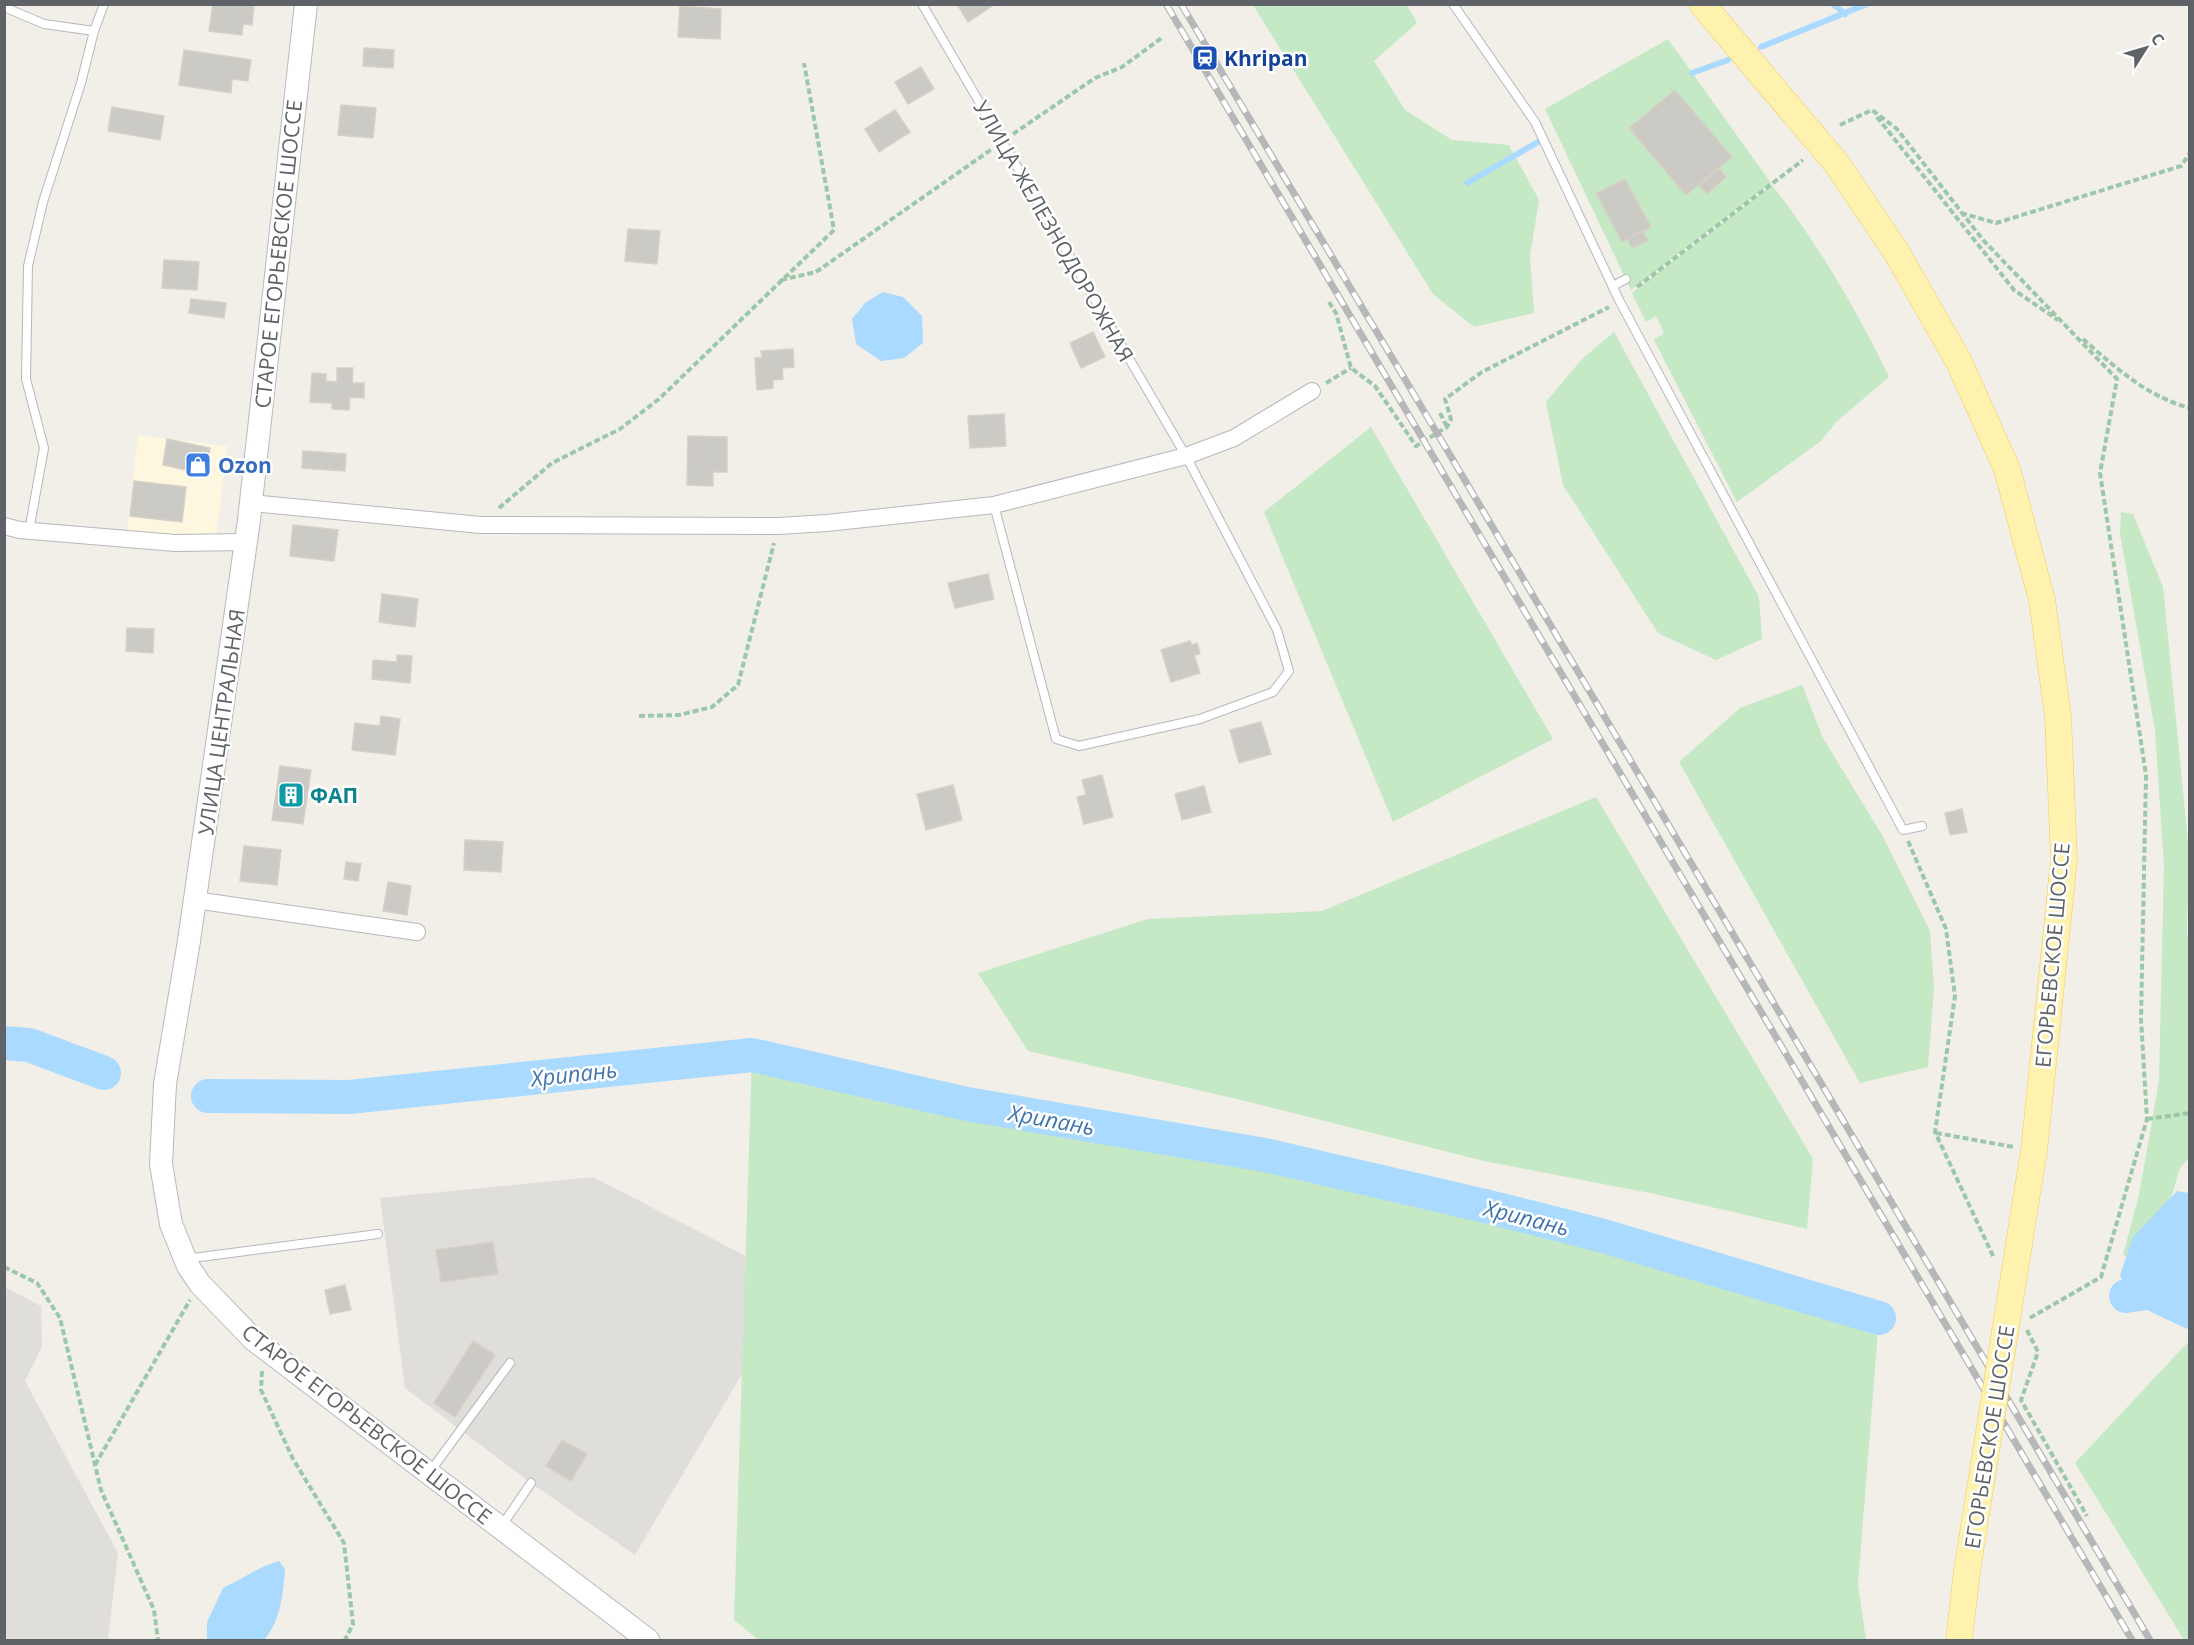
<svg xmlns="http://www.w3.org/2000/svg" width="2194" height="1645" font-family="'Open Sans',sans-serif">
<rect width="100%" height="100%" fill="#f1efe8"/>
<!-- commercial -->
<path fill="#fef7e0" d="M138,435L227,446L216,539L127,531Z"/>
<!-- industrial -->
<path fill="#e0deda" d="M593,1177L746,1256L742,1374L635,1555L531,1483L405,1388L380,1198Z
M4,1287L41,1306L42,1347L25,1381L118,1553L108,1640H5Z"/>
<!-- green -->
<path fill="#c5e8c5" d="M1253,5H1407L1417,23L1374,61L1405,110L1452,140L1509,145L1539,200L1530,256L1534,313L1474,327L1433,294Z
M1668,39L1771,183L1631,290L1545,109Z
M1772,185C1819,246 1856,308 1889,377L1836,422L1821,441L1737,502L1654,340L1664,333L1656,316L1646,322L1632,293Z
M1614,332L1759,597L1762,639L1716,660L1658,633L1563,485L1546,402L1582,359Z
M1371,427L1553,739L1393,822L1264,512Z
M2121,512L2133,514L2163,587L2189,852L2187,934L2190,942L2189,1157L2180,1168L2161,1230L2136,1259L2123,1255L2139,1195L2159,1081L2164,866L2155,730L2120,534Z
M1802,685L1823,738L1882,835L1930,931L1934,988L1928,1067L1860,1083L1679,762L1740,708Z
M1596,797L1813,1159L1807,1229L1655,1194L1484,1161L1237,1099L1028,1051L978,973L1148,919L1322,911Z
M752,1055L967,1104L1265,1155L1485,1206L1600,1235L1879,1318L1858,1584L1866,1640H759L734,1620Z
M2189,1341L2190,1640H2184L2075,1463Z"/>
<!-- water -->
<path fill="#aadaff" d="M883,292L903,297L922,316L923,343L904,358L881,361L856,344L852,319L866,302Z
M2177,1191L2189,1193L2190,1327L2187,1329L2130,1302L2120,1275L2133,1237Z
M279,1561L285,1569C283,1594 281,1619 265,1639L207,1640V1622L223,1588C243,1579 258,1567 279,1561Z"/>
<g fill="none" stroke-linecap="round" stroke-linejoin="round">
<!-- stream -->
<path stroke="#aadaff" stroke-width="6" d="M1833,4L1845,14
M1761,47L1867,4
M1692,73L1728,60
M1467,183L1538,142"/>
<!-- river -->
<path stroke="#aadaff" stroke-width="34" d="M4,1043L29,1045L104,1073
M208,1096L349,1097L752,1055L967,1104L1265,1155L1485,1206L1600,1235L1879,1318
M2126,1296L2190,1286"/>
</g>
<!-- building -->
<path fill="#cccac5" stroke="#d6d1c6" stroke-width="1.5" d="M213,4H254L252,25L243,24L242,35L209,31Z
M957,4H995L968,22Z
M680,6L721,9L720,39L678,37Z
M364,48L394,50L393,68L363,66Z
M184,50L251,60L248,81L232,79L231,93L179,85Z
M921,67L934,89L908,104L895,82Z
M1675,90L1732,157L1686,195L1629,128Z
M341,105L376,108L373,138L338,135Z
M112,107L164,116L160,140L108,131Z
M895,110L910,132L879,152L865,129Z
M1719,168L1726,177L1707,194L1699,185Z
M1625,179L1651,227L1622,242L1596,193Z
M628,229L660,231L657,264L625,261Z
M1643,231L1648,241L1632,248L1628,239Z
M164,260L199,262L197,290L162,288Z
M191,299L226,303L224,318L189,313Z
M1093,332L1105,357L1081,368L1070,343Z
M793,349L794,367L782,368L783,379L773,380V388L757,390L755,358H762L761,351Z
M337,368H353L352,383H364V398L350,397L349,410L332,409V403L310,402L312,373L326,374V381L337,382Z
M1004,414L1006,446L970,448L968,416Z
M688,436L727,437V472H713V486L687,485Z
M167,439L210,448L205,474L163,465Z
M303,451L346,454L345,471L302,468Z
M134,481L186,487L182,522L130,516Z
M293,525L338,530L334,561L290,556Z
M988,574L994,599L955,608L948,583Z
M382,594L418,599L415,627L379,622Z
M127,628L154,629L153,653L126,651Z
M1190,641L1192,645L1197,643L1200,654L1194,655L1200,673L1171,682L1161,650Z
M397,655L412,656L410,683L372,679L373,660L397,662Z
M381,716L400,719L395,755L352,750L355,723L380,726Z
M1261,722L1271,754L1239,763L1230,730Z
M280,766L311,770L303,824L272,820Z
M1102,775L1113,817L1084,824L1077,797L1086,795L1082,780Z
M953,785L962,820L926,830L917,794Z
M1204,786L1211,812L1182,820L1175,794Z
M1962,809L1967,832L1950,835L1945,813Z
M465,840L503,842L501,872L464,870Z
M244,846L281,850L277,885L240,881Z
M346,862L361,864L358,881L344,879Z
M388,882L411,886L407,915L383,911Z
M493,1242L498,1274L441,1282L436,1250Z
M345,1285L351,1310L330,1314L325,1290Z
M473,1341L495,1355L455,1417L434,1403Z
M562,1440L587,1454L571,1481L546,1466Z"/>
<g fill="none" stroke-linecap="round" stroke-linejoin="round">
<defs>
<path id="service" d="M922,4L1186,456L1277,630L1289,671L1273,692L1200,719L1079,746L1056,739L994,505
M1453,4L1535,122L1619,300L1903,830L1922,826
M4,7L44,24L94,31
M1613,286L1626,279
M29,531L44,448L26,379L28,266L43,202L81,83L94,31L104,4
M185,1259L378,1234
M429,1473L510,1363
M501,1527L531,1483"/>
<path id="minor" d="M251,503L481,525L778,526L827,523L994,505L1186,456L1234,438L1312,391
M4,526L20,530L175,543L246,542
M195,900L417,932"/>
<path id="secondary" d="M306,4L249,520L189,941L165,1084L161,1164L171,1224L188,1266L200,1284L254,1340L648,1640"/>
<path id="primary" d="M1702,4L1837,164L1897,253L1959,362L2007,469L2042,600L2058,716L2064,859L2034,1151L2026,1200
M1959,1640L1967,1571"/>
</defs>
<!-- service casing -->
<use href="#service" stroke="#b5b8bc" stroke-width="10"/>
<!-- minor casing -->
<use href="#minor" stroke="#b5b8bc" stroke-width="18"/>
<!-- secondary casing -->
<use href="#secondary" stroke="#b6babf" stroke-width="24"/>
<!-- primary casing -->
<use href="#primary" stroke="#f2c960" stroke-width="27"/>
<!-- path -->
<path stroke="#9cc7a9" stroke-width="4" stroke-dasharray="6 3" stroke-linecap="butt" d="M1877,117L2014,290L2058,320
M1840,125L1872,110L1897,129L1983,240L2117,379L2100,473L2146,775L2141,1019L2147,1119L2101,1277L2028,1319
M1013,134L1095,78L1122,67L1163,37
M1961,213L1996,223L2181,166L2190,153
M781,280L816,272L992,149
M1637,287L1803,160
M1329,302L1336,313L1351,368L1375,386L1416,446L1447,427L1451,419L1445,399L1482,372L1609,307
M2083,339C2116,368 2146,396 2190,408
M1326,383L1351,368
M1440,413L1447,427
M499,508L552,463L620,429L659,399L834,230L804,63
M639,716L679,715L712,707L738,685L774,543
M1908,841L1946,929L1955,996L1935,1132L1994,1258
M2147,1119L2190,1113
M1936,1133L2014,1147
M4,1267L37,1283L60,1318L101,1490L154,1610L158,1640
M2027,1330L2038,1352L2021,1400L2087,1516
M262,1371L261,1390L293,1459L344,1543L353,1624L345,1640
M95,1465L190,1300"/>
<!-- service -->
<use href="#service" stroke="#fff" stroke-width="8"/>
<!-- minor -->
<use href="#minor" stroke="#fff" stroke-width="16"/>
<!-- secondary -->
<use href="#secondary" stroke="#fff" stroke-width="22"/>
<!-- primary -->
<use href="#primary" stroke="#fff2af" stroke-width="26"/>
<defs>
<path id="rail" d="M1166,4L2132,1640
M1181,4L1437,433L2150,1640"/>
</defs>
<!-- rail casing -->
<use href="#rail" stroke="#b6b7b8" stroke-width="7"/>
<!-- rail -->
<use href="#rail" stroke="#fff" stroke-width="4.5" stroke-dasharray="14" stroke-linecap="butt"/>
<defs>
<path id="primary-bridge" d="M1967,1571L2026,1200"/>
</defs>
<!-- primary-bridge casing -->
<use href="#primary-bridge" stroke="#f2c960" stroke-width="27" stroke-linecap="butt"/>
<!-- primary-bridge -->
<use href="#primary-bridge" stroke="#fff2af" stroke-width="26"/>
</g>
<!-- icons -->
<defs>
<symbol id="station-square" viewBox="-11 -11 22 22"><rect x="-9" y="-9" width="18" height="18" rx="4" fill="#1a4fb4" stroke="#fff"/><path d="M-3-6H3Q5-6 5-4V2Q5 4 3 4L4.5 6H3L1.5 4h-3L-3 6H-4.5L-3 4Q-5 4-5 2V-4Q-5-6-3-6ZM-3.5-4v3h7v-3ZM-3.5 1v1.5H-2V1ZM2 1v1.5H3.5V1Z" fill="#fff"/></symbol>
<symbol id="shop-square" viewBox="-11 -11 22 22"><rect x="-9" y="-9" width="18" height="18" rx="4" fill="#3f7fe0" stroke="#fff"/><path d="M-5-2.5h2.3a2.7 3.5 0 0 1 5.4 0H5L5.5 6h-11ZM-1.5-2.5h3a1.5 2.3 0 0 0-3 0Z" fill="#fff"/></symbol>
<symbol id="building-square" viewBox="-11 -11 22 22"><rect x="-9" y="-9" width="18" height="18" rx="4" fill="#0f9aa8" stroke="#fff"/><path d="M-4-6H4V6H1V3H-1V6H-4ZM-2.5-4.3h1.7v1.8h-1.7ZM.8-4.3h1.7v1.8H.8ZM-2.5-1h1.7V.8h-1.7ZM.8-1h1.7V.8H.8Z" fill="#fff"/></symbol>
</defs>
<g fill-rule="evenodd">
<use href="#station-square" x="1190" y="43" width="30" height="30"/>
<use href="#shop-square" x="183" y="450" width="30" height="30"/>
<use href="#building-square" x="276" y="780" width="30" height="30"/>
</g>
<g text-anchor="middle" dominant-baseline="central" stroke-width="5" stroke-linejoin="round" paint-order="stroke">
<!-- transit labels -->
<g font-size="21" font-weight="bold" fill="#164399" stroke="#fff" text-anchor="start">
<text x="1224" y="58">Khripan</text>
</g>
<!-- street labels -->
<g font-size="21" fill="#5f6368" stroke="#fff">
<text transform="translate(1054 231) rotate(60)">УЛИЦА ЖЕЛЕЗНОДОРОЖНАЯ</text>
<text transform="translate(278 254) rotate(-84)">СТАРОЕ ЕГОРЬЕВСКОЕ ШОССЕ</text>
<text transform="translate(221 722) rotate(-82)">УЛИЦА ЦЕНТРАЛЬНАЯ</text>
<text transform="translate(2052 955) rotate(-85)">ЕГОРЬЕВСКОЕ ШОССЕ</text>
<text transform="translate(367 1424) rotate(38)">СТАРОЕ ЕГОРЬЕВСКОЕ ШОССЕ</text>
<text transform="translate(1989 1437) rotate(-81)">ЕГОРЬЕВСКОЕ ШОССЕ</text>
</g>
<!-- shop labels -->
<g font-size="21" font-weight="bold" fill="#366cbe" stroke="#fff" text-anchor="start">
<text x="218" y="465">Ozon</text>
</g>
<!-- culture labels -->
<g font-size="21" font-weight="bold" fill="#0d838f" stroke="#fff" text-anchor="start">
<text x="310" y="795">ФАП</text>
</g>
<!-- water labels -->
<g font-size="22" font-style="italic" fill="#4174aa" stroke="#fff">
<text transform="translate(574 1073) rotate(-6)">Хрипань</text>
<text transform="translate(1052 1119) rotate(10)">Хрипань</text>
<text transform="translate(1527 1217) rotate(14)">Хрипань</text>
</g>
</g>
<!-- border -->
<rect width="2194" height="1645" fill="none" stroke="#5f6368" stroke-width="12"/>
<!-- north arrow -->
<g transform="translate(2146 48) rotate(53)" stroke="#ffffff" stroke-width="4.5" paint-order="stroke">
<path d="M0-4.5L10 22L0 15L-10 22Z" fill="#5f6368"/>
<text y="-9" font-size="16" font-weight="bold" text-anchor="middle" fill="#5f6368">С</text>
</g>
</svg>
